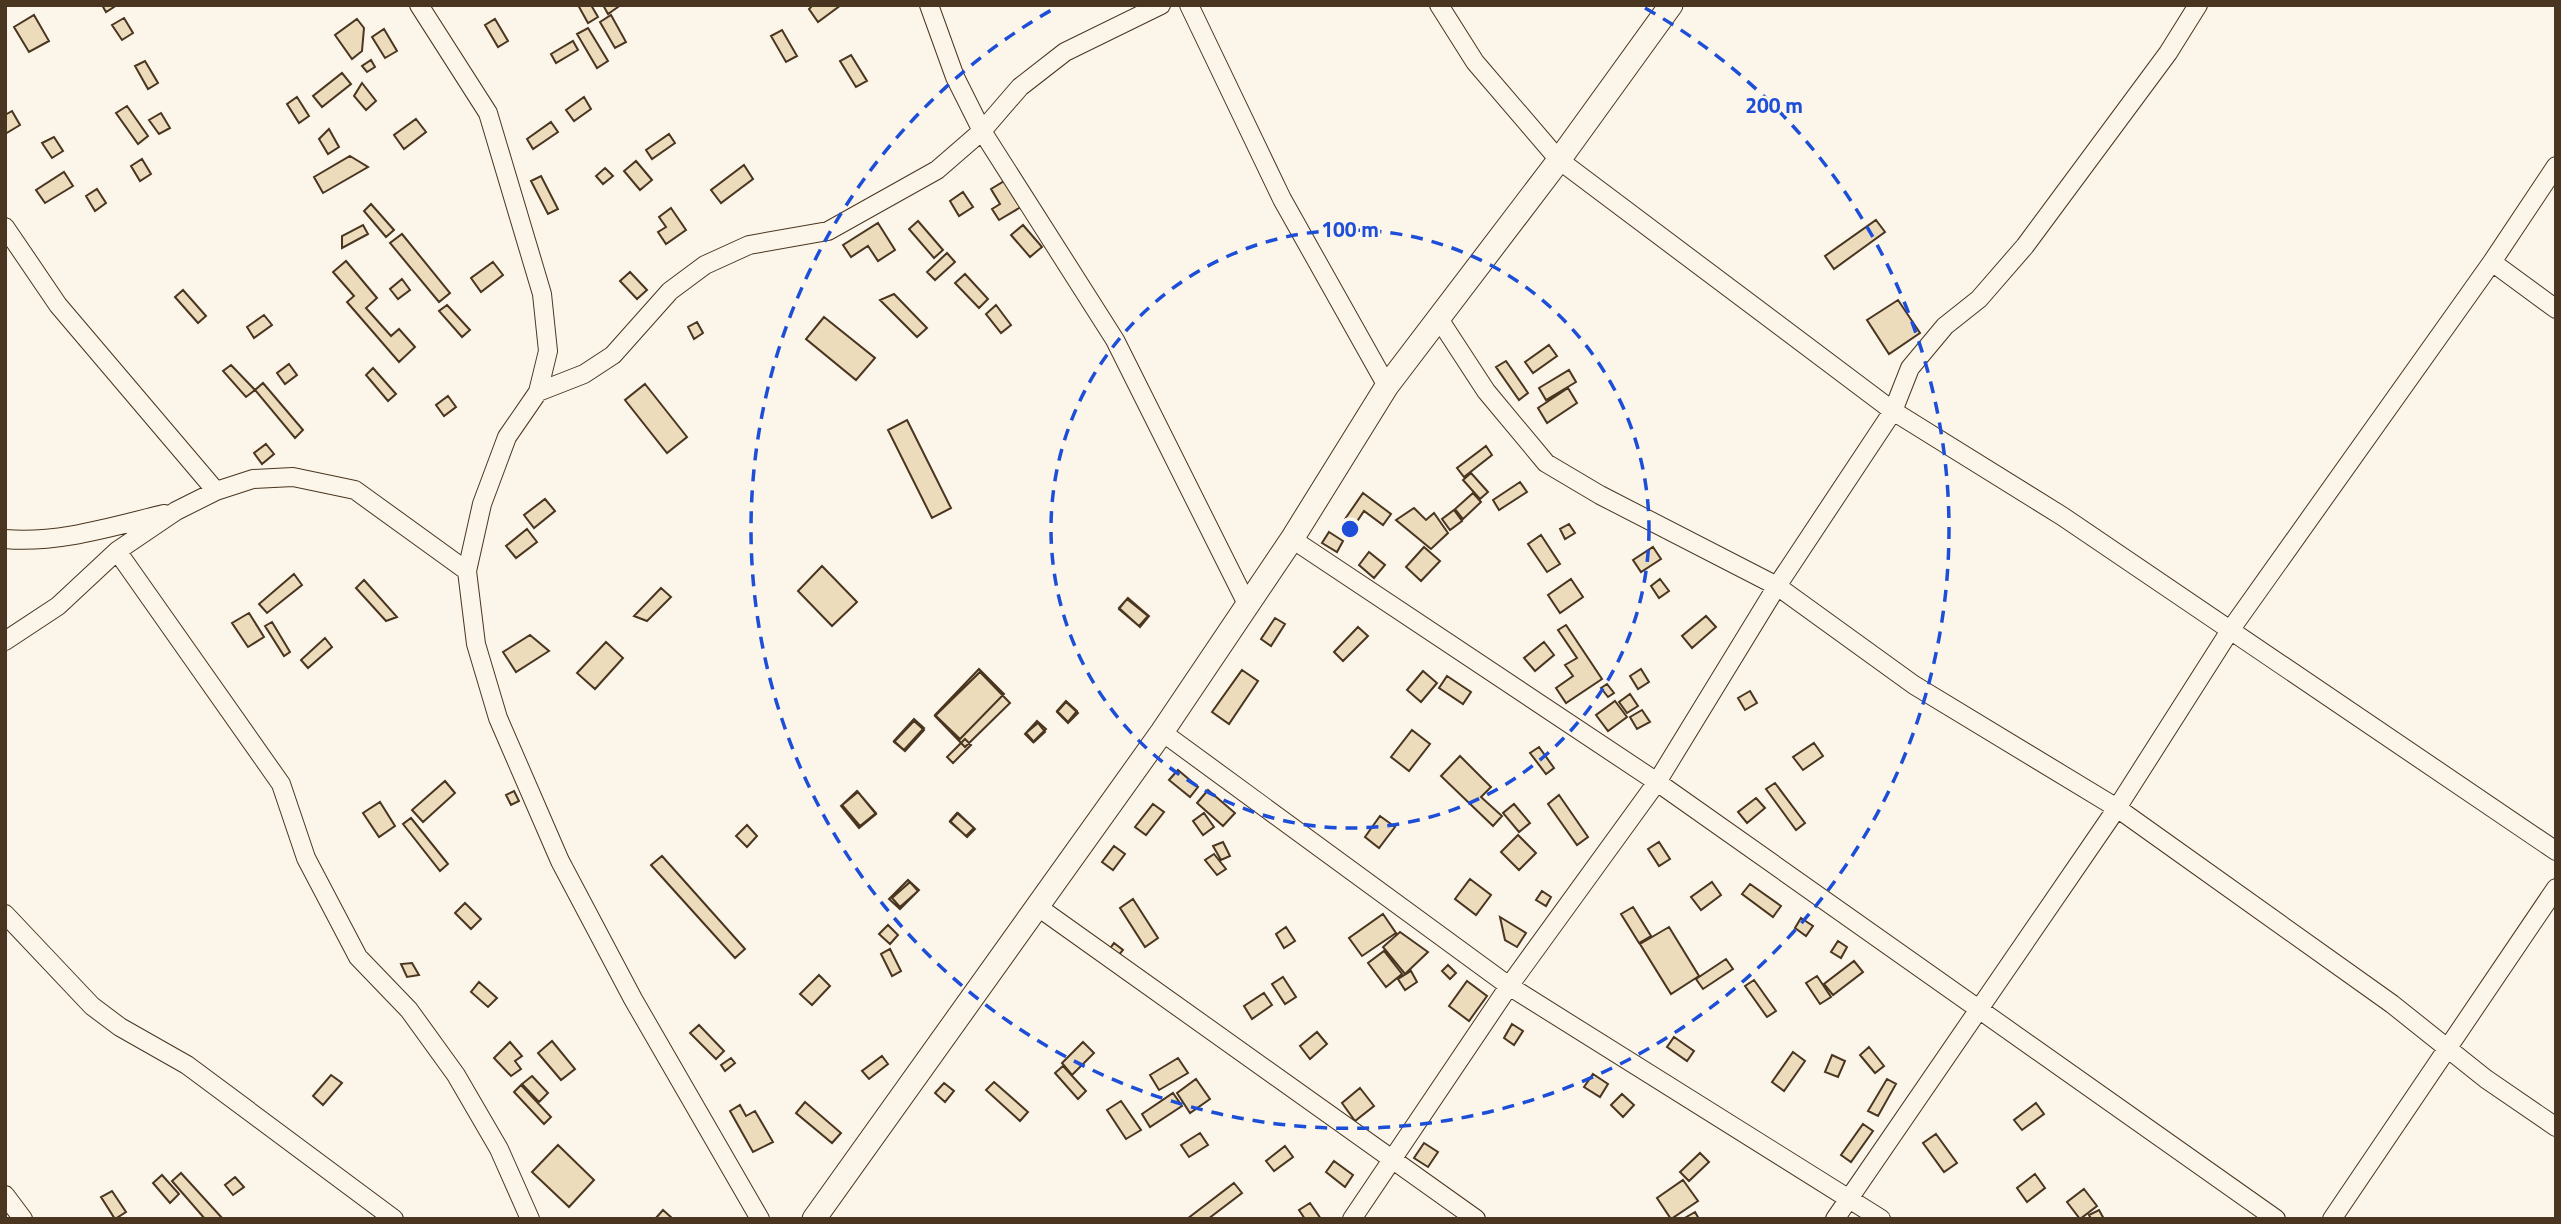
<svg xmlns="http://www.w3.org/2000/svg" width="2561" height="1224" font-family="'Titillium Web',sans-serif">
<rect width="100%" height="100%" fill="#fbf6e9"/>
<!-- building -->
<path fill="#ecdcbc" stroke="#4a3520" stroke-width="2" d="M102,5H117L106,12Z
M578,5H591L598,17L588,23Z
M603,5H617L618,7L608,14Z
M813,5H841L818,22L809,9Z
M34,15L49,41L29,52L14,27Z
M611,15L626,42L615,48L600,22Z
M124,18L133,33L122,40L112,25Z
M357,19L364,28L362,51L352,59L335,35Z
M495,19L508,41L498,47L485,25Z
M588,28L608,61L597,68L577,34Z
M384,29L397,51L385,58L372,37Z
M782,30L797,56L786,62L771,36Z
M573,41L578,50L556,63L551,54Z
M851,55L867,81L856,87L840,61Z
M371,60L375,67L367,72L362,66Z
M145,61L158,83L148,89L135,66Z
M342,73L351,84L322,107L313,96Z
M362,83L376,101L366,110L354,96Z
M297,97L309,116L299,123L287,104Z
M584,97L591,109L574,121L566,110Z
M127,106L148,136L138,144L116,113Z
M12,111L20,125L5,134V115Z
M161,113L170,128L159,134L149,120Z
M416,119L426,132L404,149L394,135Z
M551,122L558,132L533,149L527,139Z
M329,129L339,147L328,154L319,139Z
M669,134L675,143L652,159L646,150Z
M54,137L63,151L52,158L42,143Z
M350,156L368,167L323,193L314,177Z
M142,159L151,174L140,181L131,166Z
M636,161L652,180L640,190L624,171Z
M744,165L753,179L721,203L711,190Z
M605,168L613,176L603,184L596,176Z
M64,172L73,186L45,203L36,190Z
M541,176L558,209L548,214L531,181Z
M1006,180L1021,207L999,220L992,209L1000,204L991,189Z
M97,189L106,203L95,211L86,196Z
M963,192L973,207L959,216L950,201Z
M371,204L394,230L386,237L364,211Z
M671,208L686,230L666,244L658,232L666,227L659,217Z
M1876,220L1885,232L1834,269L1825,256Z
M918,221L943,250L934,258L909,229Z
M878,223L895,250L878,261L868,246L851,257L843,245Z
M363,225L368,234L342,248V236Z
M1023,225L1042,247L1030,257L1011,235Z
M402,234L450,293L439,302L390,243Z
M947,253L955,262L935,280L927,272Z
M346,261L377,298L366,308L391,336L399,329L415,347L399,362L347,302L354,296L333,272Z
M493,262L503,275L481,292L471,278Z
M630,272L647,290L637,299L620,281Z
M965,274L988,299L979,308L955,283Z
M402,279L410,290L398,299L390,289Z
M183,290L206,316L198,323L175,297Z
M894,294L927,328L917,337L880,300Z
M1898,300L1920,333L1889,354L1867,320Z
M447,305L470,330L462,337L439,311Z
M996,305L1011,325L1001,333L986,314Z
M264,315L272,325L254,338L247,327Z
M824,317L875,358L856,380L806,339Z
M697,322L703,333L694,339L688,327Z
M1549,345L1557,356L1533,373L1525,362Z
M1506,361L1528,393L1519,400L1496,367Z
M289,364L297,375L285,384L277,373Z
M231,365L255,390L246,397L223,371Z
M373,368L396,394L388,401L366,375Z
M1569,370L1576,382L1546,400L1539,388Z
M263,383L303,430L295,438L255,390Z
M645,384L687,437L667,453L625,400Z
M1568,388L1577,403L1547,423L1538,408Z
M448,396L456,407L444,416L436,405Z
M907,420L951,508L932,518L888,430Z
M266,444L274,454L262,464L254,453Z
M1486,446L1492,455L1464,477L1457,468Z
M1471,473L1488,492L1480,499L1463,480Z
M1520,482L1527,492L1499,510L1493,500Z
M1363,493L1391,514L1383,525L1364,511L1354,526L1345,519Z
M1473,493L1481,502L1463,519L1455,509Z
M545,499L555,511L534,528L524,515Z
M1414,508L1426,520L1434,513L1448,533L1431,549L1396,520Z
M1454,510L1462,521L1450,530L1442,519Z
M1569,524L1575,533L1565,539L1560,529Z
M527,529L537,542L516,558L506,546Z
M1329,532L1343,541L1337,552L1322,543Z
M1541,535L1560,564L1547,572L1528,544Z
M1424,547L1440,561L1421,581L1406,567Z
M1653,547L1661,559L1641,572L1633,560Z
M1369,552L1385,565L1374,578L1359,565Z
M822,566L857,602L832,626L798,591Z
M294,574L302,585L267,613L259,604Z
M1571,579L1583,597L1560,613L1548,595Z
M1660,579L1669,591L1659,598L1651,586Z
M364,580L397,617L386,621L356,588Z
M661,588L671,597L647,621L634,616Z
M1128,598L1149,616L1140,627L1119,608Z
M1127,599L1148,616L1139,626L1119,609Z
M249,613L264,637L248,647L232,623Z
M1706,616L1716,627L1692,648L1682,636Z
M1275,618L1285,624L1271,646L1261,639Z
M272,622L290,652L284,656L265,626Z
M1566,625L1602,679L1566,703L1556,688L1573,676L1565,665L1577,658L1558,630Z
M1358,627L1368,636L1343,661L1334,652Z
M530,635L549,651L516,672L503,652Z
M325,638L332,647L308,668L301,660Z
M606,642L623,658L595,689L577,673Z
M1544,642L1554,655L1535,671L1524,658Z
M979,669L1004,694L960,739L935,715Z
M1641,669L1649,682L1638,689L1630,676Z
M1242,670L1258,681L1229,724L1212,712Z
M1423,671L1437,683L1421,702L1407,690Z
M980,672L1010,703L965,747L935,716Z
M1447,676L1471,692L1463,704L1439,688Z
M1607,684L1614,693L1608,697L1601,688Z
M1750,691L1757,703L1745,710L1738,698Z
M1630,694L1638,706L1627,713L1619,702Z
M1066,701L1077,711L1068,722L1057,711Z
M1615,701L1627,717L1608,731L1596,715Z
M1066,702L1078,713L1068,723L1057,712Z
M1642,710L1650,722L1637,729L1630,717Z
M914,719L924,728L904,750L894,741Z
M914,721L924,730L905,751L894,742Z
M1037,721L1046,729L1033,742L1025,734Z
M1038,723L1045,732L1034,742L1026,733Z
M1412,730L1430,744L1409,771L1391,757Z
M965,739L971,745L953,763L947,757Z
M1814,743L1823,756L1803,770L1793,757Z
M1539,747L1554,768L1546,774L1530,753Z
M1460,756L1491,787L1481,797L1502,816L1493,826L1441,776Z
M1178,770L1198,787L1190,797L1169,780Z
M445,781L455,793L423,822L412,810Z
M1775,783L1805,823L1796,830L1766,789Z
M1208,790L1235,813L1223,826L1197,803Z
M514,791L519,801L511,805L506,795Z
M857,791L876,813L860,826L842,805Z
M858,792L876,814L859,828L841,806Z
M1559,795L1588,837L1577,845L1548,804Z
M1756,798L1765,808L1747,823L1738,812Z
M380,802L395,826L379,837L363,813Z
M1153,804L1164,812L1146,835L1135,827Z
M1514,804L1530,823L1519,832L1503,813Z
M957,813L975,829L967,837L950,821Z
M958,813L974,828L966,836L950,822Z
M1204,813L1214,827L1203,835L1193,821Z
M1380,816L1395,827L1379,848L1365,837Z
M411,818L448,864L440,871L403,824Z
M747,825L757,836L747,847L736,836Z
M1518,835L1536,853L1519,870L1501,852Z
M1223,842L1230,856L1221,860L1213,846Z
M1659,842L1670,859L1659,866L1648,849Z
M1114,846L1125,854L1113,870L1102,862Z
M1214,854L1226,869L1217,875L1205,860Z
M662,856L745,949L735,958L651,865Z
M1470,879L1491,895L1476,915L1455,899Z
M908,880L919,890L900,909L889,899Z
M910,882L918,891L900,907L892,898Z
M1712,882L1721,895L1701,910L1691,897Z
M1750,884L1781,906L1773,917L1742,894Z
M1542,891L1551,897L1546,906L1536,900Z
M1133,899L1158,938L1145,947L1120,908Z
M465,903L481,919L471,929L455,913Z
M1633,907L1651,936L1639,943L1621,914Z
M1383,914L1396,933L1362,956L1349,938Z
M1500,917L1526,933L1517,947L1505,940Z
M1801,918L1813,926L1806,936L1795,928Z
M888,925L898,935L890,944L879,934Z
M1286,927L1295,941L1284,948L1276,934Z
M1669,927L1699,976L1671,994L1640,944Z
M1400,932L1428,952L1405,974L1383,947Z
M1838,941L1847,947L1841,958L1831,952Z
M1114,943L1123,950L1118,956L1109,950Z
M890,949L901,971L892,976L881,954Z
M1384,951L1402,974L1386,987L1368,963Z
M1726,959L1733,969L1703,989L1696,979Z
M1854,961L1863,972L1833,995L1824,984Z
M412,963L419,975L407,977L401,964Z
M1448,965L1456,973L1450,979L1442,971Z
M1411,971L1417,982L1405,990L1398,979Z
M819,975L830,986L812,1005L800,994Z
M1817,976L1831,997L1820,1004L1806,983Z
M1283,977L1296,997L1285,1004L1272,984Z
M1754,980L1776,1011L1767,1017L1745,986Z
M1467,981L1487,996L1469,1021L1449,1006Z
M479,982L497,998L488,1007L471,992Z
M1264,993L1272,1005L1252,1019L1244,1006Z
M1512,1024L1523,1031L1514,1045L1504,1038Z
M699,1025L724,1051L716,1059L690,1033Z
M1317,1032L1327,1044L1310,1059L1300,1046Z
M1674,1037L1694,1051L1687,1061L1667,1047Z
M552,1041L575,1069L561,1080L538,1053Z
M510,1042L522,1056L515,1061L521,1069L511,1076L494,1058Z
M1083,1042L1094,1053L1072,1075L1062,1063Z
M1869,1047L1884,1066L1875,1073L1860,1055Z
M1793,1052L1805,1061L1784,1091L1772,1082Z
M1832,1055L1845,1061L1838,1077L1825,1072Z
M882,1056L888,1064L869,1079L862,1071Z
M731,1058L735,1063L725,1071L721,1065Z
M1178,1058L1188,1073L1159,1090L1150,1075Z
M1063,1066L1086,1091L1078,1099L1055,1073Z
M1593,1074L1608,1084L1600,1097L1584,1087Z
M331,1075L342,1083L323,1105L313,1096Z
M532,1076L548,1093L539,1102L522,1084Z
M1196,1079L1210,1099L1190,1113L1177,1093Z
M1887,1079L1896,1084L1878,1116L1868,1111Z
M994,1082L1028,1112L1020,1121L986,1090Z
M944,1083L954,1091L945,1102L935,1093Z
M521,1085L551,1117L544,1124L514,1092Z
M1360,1088L1374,1106L1355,1121L1342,1103Z
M1173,1093L1182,1106L1150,1127L1142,1114Z
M1622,1094L1634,1105L1623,1117L1611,1105Z
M1121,1101L1141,1130L1126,1139L1107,1110Z
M805,1102L841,1133L832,1143L796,1113Z
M2036,1103L2044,1114L2022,1130L2014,1120Z
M740,1105L746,1116L755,1111L773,1142L753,1152L730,1111Z
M1863,1124L1873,1131L1851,1162L1841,1155Z
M1200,1133L1208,1145L1189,1157L1181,1145Z
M1936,1134L1957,1163L1944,1172L1923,1143Z
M1424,1143L1438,1152L1428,1167L1414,1158Z
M558,1145L594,1180L569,1207L532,1172Z
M1285,1146L1293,1157L1274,1171L1266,1161Z
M1700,1153L1709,1162L1689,1181L1680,1172Z
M1334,1161L1353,1175L1345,1187L1326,1172Z
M181,1173L223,1219H205L172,1181Z
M2035,1174L2045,1188L2027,1202L2017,1188Z
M162,1175L179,1194L170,1203L153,1183Z
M235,1177L244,1187L233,1195L225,1185Z
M1683,1180L1698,1201L1671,1219L1657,1198Z
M1234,1183L1242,1193L1208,1219H1187Z
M2084,1189L2097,1206L2080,1219L2067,1202Z
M112,1191L126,1212L115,1219L101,1197Z
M1310,1203L1321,1219H1305L1299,1210Z
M663,1210L673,1219H655Z
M2099,1210L2104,1219H2091L2089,1215Z
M1695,1212L1699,1219H1683Z"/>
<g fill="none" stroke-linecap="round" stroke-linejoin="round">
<defs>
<path id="minor" d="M419,5L488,113L542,294L548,351L538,392L507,437L482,504L467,571L476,644L498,718L560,861L633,999L760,1219
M929,5L955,77L982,131L1115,340L1248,606
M1189,5L1282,199L1387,386
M1439,5L1475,62L1559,160L1893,411L2062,516L2556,851
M5,227L58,305L216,491
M2492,262L2556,309
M1439,319L1486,391L1546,463L1600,495L1777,586L1914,685L2117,808L2392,1004L2486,1079L2556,1127
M538,392L584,374L613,355L670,291L705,265L749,245L828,231L937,170L982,131L1020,87L1065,52L1161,5
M5,539C57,544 114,526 164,514
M1292,539L1657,782L2276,1219
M117,551L281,784L306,858L358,957L409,1010L456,1075L499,1149L530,1219
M5,641L58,606L117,551L176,511L216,491L253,479L293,477L355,490L467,571
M1162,732L1509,986L1881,1219
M1038,907L1476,1219
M5,914L92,1006L120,1027L187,1065L394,1219
M5,1195L23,1219
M1352,1219L1509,986L1657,782L1777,586L1893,411L1910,368L1945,326L1979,299L2025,246L2168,53L2198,5
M1835,1219L2117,808L2231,629L2492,262L2556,166
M2332,1219L2556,888"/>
<path id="tertiary" d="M814,1219L1162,732L1292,539L1387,386L1559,160L1671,5"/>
</defs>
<!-- minor casing -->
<use href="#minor" stroke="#4a3520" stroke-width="20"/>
<!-- tertiary casing -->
<use href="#tertiary" stroke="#4a3520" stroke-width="25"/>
<!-- minor -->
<use href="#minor" stroke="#fbf6e9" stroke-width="18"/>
<!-- tertiary -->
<use href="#tertiary" stroke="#fbf6e9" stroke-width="23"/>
</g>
<!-- distance rings -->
<g fill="none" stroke="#1d4ed8" stroke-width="3.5" stroke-dasharray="12 9">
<circle cx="1350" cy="529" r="299"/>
<path d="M1645 8A599 599 0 1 1 1055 8"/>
</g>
<circle cx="1350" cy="529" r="10" fill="#1d4ed8" stroke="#fbf6e9" stroke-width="3.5"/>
<g font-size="21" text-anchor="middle" font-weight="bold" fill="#1d4ed8" stroke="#fbf6e9" stroke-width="5" stroke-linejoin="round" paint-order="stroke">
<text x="1774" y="113">200 m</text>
<text x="1350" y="237">100 m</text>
</g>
<!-- border -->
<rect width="2561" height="1224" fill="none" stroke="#4a3520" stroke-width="14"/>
</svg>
